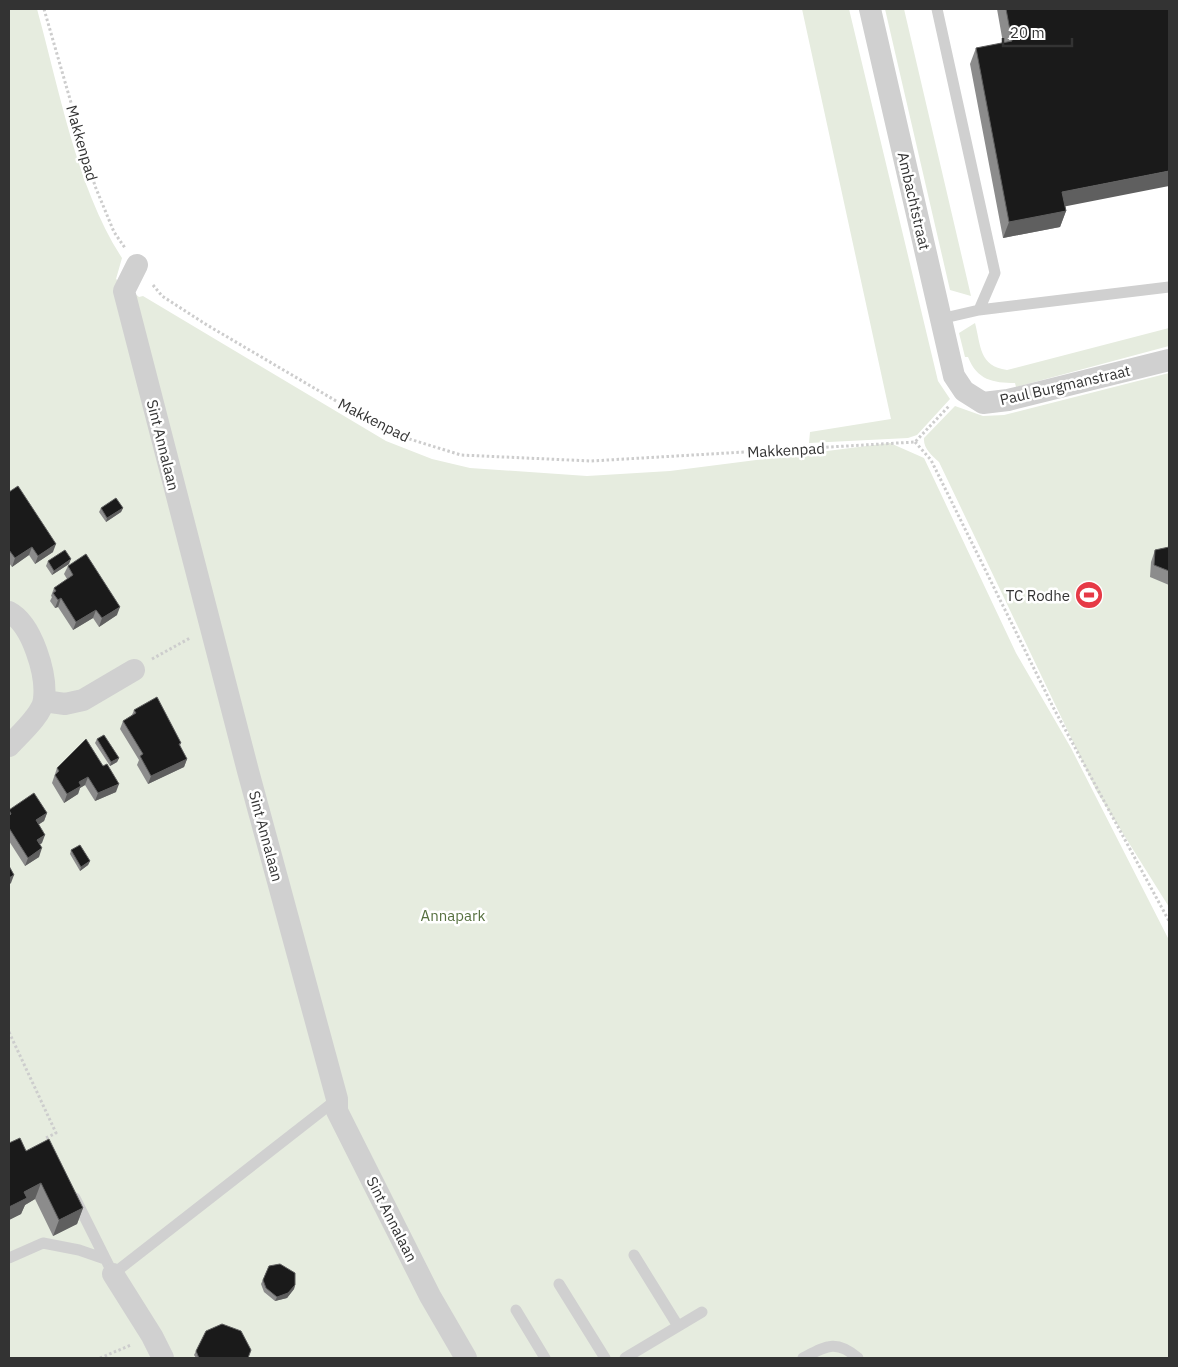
<svg xmlns="http://www.w3.org/2000/svg" width="1178" height="1367" font-family="'IBM Plex Sans',sans-serif">
<rect width="100%" height="100%" fill="#fff"/>
<!-- green -->
<path fill="#e6ecdf" d="M9,9H37C59,88 77,189 122,258L116,279L139,297L143,296L386,441L432,459L470,468L587,476L670,471L890,443L924,458L1016,653L1071,748L1169,940V1358H9Z
M802,9H849L938,381L950,399L917,435L908,438L809,443L810,432L891,419Z
M885,9H904L971,296L950,290Z
M975,323C981,346 979,366 1007,370L1169,328V346L1016,387L1015,383C993,383 977,380 968,357H965L959,333Z
M1169,373V907L1097,792L939,462C932,456 923,448 924,438L955,406L983,416L1004,415Z"/>
<g fill="none" stroke-linecap="round" stroke-linejoin="round">
<!-- path -->
<path stroke="#cdcdcd" stroke-width="3" stroke-dasharray="2.5 2.5" stroke-linecap="butt" d="M44,9L95,186L114,232L125,248
M153,285L162,296L207,325L343,405L403,437L461,455L591,461L915,442L949,406
M915,442L931,460L1053,707L1169,921
M152,659L190,638
M9,1032L56,1133L46,1138
M100,1358L131,1345"/>
<!-- lane -->
<path stroke="#d0d0d0" stroke-width="11" d="M937,9L995,273L979,310
M940,319L979,310L1169,287
M75,1198L113,1274L336,1100
M634,1255L678,1326
M9,1258L43,1243L79,1250L105,1259
M559,1284L605,1358
M516,1310L545,1358
M625,1358L702,1312
M803,1358C826,1346 836,1339 858,1358"/>
<!-- street -->
<path stroke="#d0d0d0" stroke-width="22" d="M870,9L954,376L964,391L983,403L1008,400L1169,360
M137,265L124,291L248,771L337,1099V1111L430,1296L466,1358
M9,612C32,624 47,674 44,699C43,714 19,735 9,746
M44,701L65,704L83,700L134,670
M113,1274L152,1336L163,1358"/>
</g>
<!-- wall -->
<path fill="#8c8c8c" d="M997,9H1169L1065,206L1066,211L1060,227L1003,238L970,64L976,48L1003,43Z
M9,492L53,552L35,564L29,555L12,567L9,563Z
M101,508H123L121,512L106,522L99,512Z
M1169,547V585L1150,577L1151,562L1155,550Z
M48,561L69,564L52,575L46,566Z
M68,566L117,615L99,627L93,618L73,630L58,607L55,608L50,601L52,597L51,596L54,588L67,579L64,574Z
M134,710L181,743L180,746L187,759L184,767L148,784L137,765L139,760L120,729L123,721L132,715Z
M86,739L116,792L95,801L85,785L80,788L78,794L64,803L52,783L57,768Z
M97,739L119,758L117,762L110,766L95,743Z
M9,810L47,813L44,821L38,825L42,843L40,844L39,857L25,866L9,841Z
M71,850L90,861L88,865L80,871L70,854Z
M9,1143L26,1151L83,1208L77,1224L53,1236L35,1199L25,1205L21,1214L9,1220Z
M269,1266L295,1285L294,1289L287,1298L275,1301L264,1292L261,1284Z
M196,1351L248,1358H196L194,1355Z"/>
<!-- shaded-wall -->
<path fill="#5f5f5f" d="M1169,171V186L1057,208L1062,192Z
M1066,211L1060,227L1003,238L1009,222Z
M123,508L121,512L106,522L107,518Z
M56,544L53,552L35,564L38,556Z
M32,547L29,555L12,567L15,558Z
M71,559L69,564L52,575L54,571Z
M61,598L58,607L55,608L58,600Z
M120,607L117,615L99,627L102,618Z
M96,610L93,618L73,630L76,622Z
M119,758L117,762L110,766L111,762Z
M187,759L184,767L148,784L151,776Z
M88,777L85,785L80,788L78,794L64,803L67,794L79,782Z
M119,784L116,792L95,801L98,793Z
M47,813L44,821L33,828L36,820Z
M45,835L42,843L34,848L37,840Z
M42,848L39,857L25,866L28,858Z
M90,861L88,865L80,871L81,867Z
M14,875L11,883L9,885V878Z
M41,1183L35,1199L25,1205L21,1214L9,1220V1207L24,1192Z
M83,1208L77,1224L53,1236L59,1220Z
M295,1285L294,1289L287,1298L275,1301L277,1297Z"/>
<!-- building -->
<path fill="#1a1a1a" stroke="#5f5f5f" d="M1006,9H1169V171L1062,192L1066,211L1009,222L976,48L1012,41Z
M18,486L56,544L38,556L32,547L15,558L9,550V492Z
M116,498L123,508L107,518L101,508Z
M1169,547V571L1154,565L1155,550Z
M65,550L71,559L54,571L48,561Z
M86,554L120,607L102,618L96,610L76,622L61,598L58,600L53,593L56,591L54,588L73,575L68,566Z
M157,697L181,743L179,744L187,759L151,776L140,756L143,754L123,721L136,713L134,710Z
M104,735L119,758L111,762L97,739Z
M86,739L103,766L107,764L119,784L98,793L88,777L79,782L81,786L67,794L55,775L59,771L57,768Z
M34,793L47,813L36,820L45,835L37,840L42,848L28,858L9,828V816L11,814L9,810Z
M80,845L90,861L81,867L71,850Z
M9,866L14,875L9,878Z
M20,1138L26,1151L49,1139L83,1208L59,1220L41,1183L24,1192L27,1198L9,1207V1143Z
M280,1264L295,1273V1285L288,1293L277,1297L266,1288L263,1280L269,1266Z
M222,1324L241,1331L251,1350L248,1358H199L196,1351L206,1331Z"/>
<!-- icons -->
<defs>
<symbol id="stadium-disc" viewBox="-11 -11 22 22"><circle r="9.5" fill="#e63946" stroke="#fff"/><path d="M0-5a6.5 5 0 1 0 0 10a6.5 5 0 1 0 0-10ZM-3.5-1.8h7v3.6h-7Z" fill="#fff"/></symbol>
</defs>
<g fill-rule="evenodd">
<use href="#stadium-disc" x="1073" y="579" width="32" height="32"/>
</g>
<g text-anchor="middle" dominant-baseline="central" stroke-width="5" stroke-linejoin="round" paint-order="stroke">
<!-- street labels -->
<g font-size="15" fill="#333" stroke="#fff">
<text transform="translate(82 143) rotate(74)">Makkenpad</text>
<text transform="translate(914 201) rotate(77)">Ambachtstraat</text>
<text transform="translate(1065 385) rotate(-13)">Paul Burgmanstraat</text>
<text transform="translate(374 420) rotate(27)">Makkenpad</text>
<text transform="translate(163 445) rotate(76)">Sint Annalaan</text>
<text transform="translate(786 450) rotate(-3)">Makkenpad</text>
<text transform="translate(266 836) rotate(75)">Sint Annalaan</text>
<text transform="translate(392 1219) rotate(63)">Sint Annalaan</text>
</g>
<!-- poi labels -->
<g font-size="15" fill="#333" stroke="#fff" text-anchor="end">
<text x="1070" y="595">TC Rodhe</text>
</g>
<!-- park labels -->
<g font-size="15" fill="#56703f" stroke="#fff">
<text x="453" y="915">Annapark</text>
</g>
</g>
<!-- border -->
<rect width="1178" height="1367" fill="none" stroke="#333333" stroke-width="20"/>
<!-- scale -->
<path d="M1003 38v8h69v-8" fill="none" stroke="#333333" stroke-width="2.5"/>
<text x="1010" y="38" font-size="15" fill="#333333" stroke="#ffffff" stroke-width="4" paint-order="stroke">20 m</text>
</svg>
